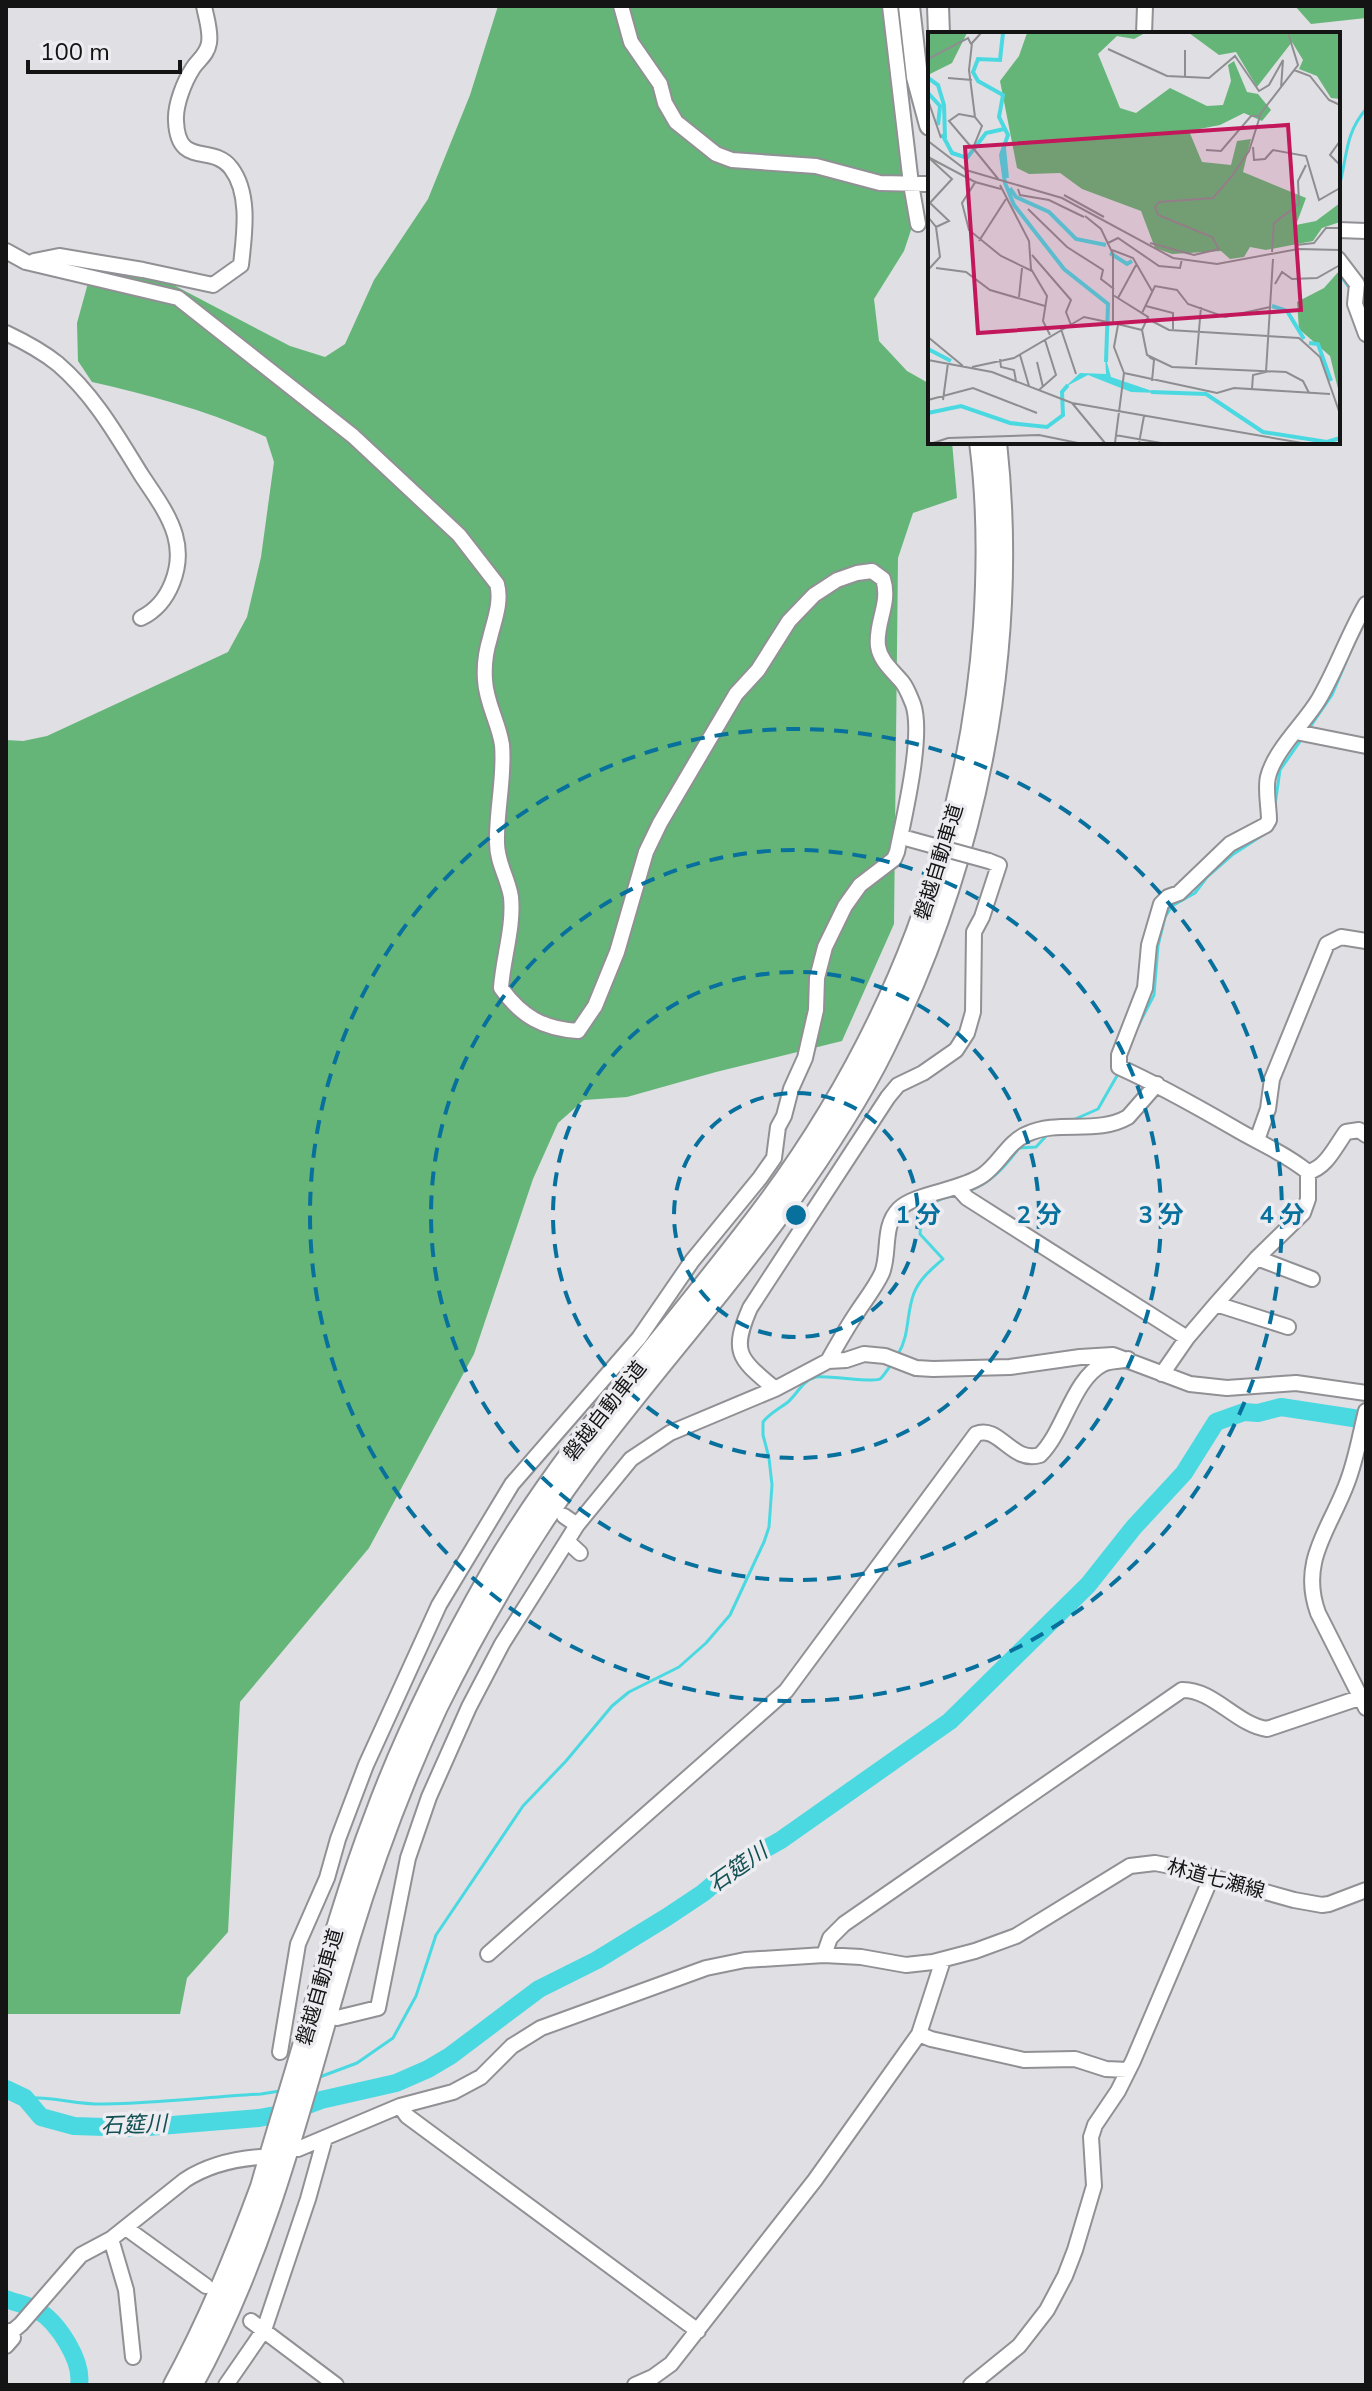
<svg xmlns="http://www.w3.org/2000/svg" width="1372" height="2391" font-family="'Nunito Sans','Noto Sans JP',sans-serif">
<rect width="100%" height="100%" fill="#dfdfe4"/>
<!-- forest -->
<path fill="#65b578" d="M498,6H884L911,230L904,251L874,299L879,341L907,371L930,384V442H952L957,498L913,513L898,558L894,924L842,1041L716,1072L627,1097L584,1100L558,1123L533,1179L474,1354L369,1548L240,1702L228,1932L187,1978L180,2014H6V740L23,741L47,736L228,652L247,617L261,557L274,462L266,437C211,412 151,395 92,382L78,361L77,323L88,283L114,271L162,279L290,346L325,357L345,344L374,280L428,199L470,95Z
M1295,6H1366V18L1311,24Z"/>
<g fill="none" stroke-linecap="round" stroke-linejoin="round">
<!-- stream -->
<path stroke="#4bd9e1" stroke-width="3" d="M1338,190C1348,159 1343,136 1366,109
M1338,272L1350,289
M1308,730L1332,695L1359,631L1366,621
M1275,805L1280,770L1301,740
M1138,1026L1154,995L1158,946L1165,917L1172,906L1195,893L1207,877L1232,855L1269,831
M1073,1120L1098,1109L1118,1074
M966,1192C990,1184 1004,1168 1019,1148L1036,1147L1047,1135
M898,1354C910,1335 906,1313 914,1293C920,1278 932,1269 943,1259L920,1234C920,1223 928,1205 939,1200C945,1197 953,1196 959,1195
M317,2078L357,2063L393,2038L416,1996L436,1935L523,1806L566,1761L612,1706L629,1692L679,1667L706,1643L730,1615L764,1542L769,1527L772,1485L769,1458L763,1435V1422C770,1413 779,1409 788,1402C797,1394 803,1380 816,1377C829,1375 873,1383 880,1379C884,1376 888,1368 892,1364
M25,2098C52,2096 78,2105 105,2104C157,2103 209,2097 261,2094L280,2091"/>
<!-- river -->
<path stroke="#4bd9e1" stroke-width="18" d="M6,2089L25,2098L41,2117L74,2126L135,2128L259,2118L286,2113L321,2100L396,2083L428,2069L450,2056L539,1989L597,1960L667,1917L703,1893L735,1866L781,1840L950,1721L1088,1585L1134,1527L1184,1473L1216,1422L1244,1412L1258,1413L1281,1407L1366,1420
M6,2299C16,2303 28,2305 37,2310C58,2322 83,2361 79,2385"/>
<defs>
<path id="minor" d="M621,6L631,42L660,84L665,103L676,122L716,154L732,160L816,166L880,183L926,184
M890,6L911,184L918,224
M1144,34L1145,6
M1338,230L1366,231
M6,251L26,262L178,298L353,436L459,535L497,584C502,602 494,621 490,638C486,651 484,667 485,680C486,703 499,723 502,745C505,777 496,811 497,843C497,863 508,878 511,897C514,927 503,958 501,988C521,1016 543,1029 578,1031L595,1006L617,952L646,852L660,823L736,694L758,670L789,621L814,595L837,580L857,573L872,571L883,579C891,603 875,623 878,646C880,661 893,671 902,682C907,688 910,697 913,704C924,735 904,817 897,852L894,859L860,885L845,906L825,947L817,978L816,1010L805,1058L791,1089L784,1116L778,1127L774,1158L760,1178L692,1261L639,1338L512,1484L439,1605L366,1765L338,1839L327,1878L298,1944L280,2052
M1338,259L1357,284L1355,304L1366,334
M34,261L59,256L143,270L213,285L241,265C244,236 251,194 231,168C212,143 178,169 176,121C175,105 184,82 193,68C199,59 207,55 209,43C211,31 206,17 204,6
M6,333C25,342 42,351 58,364C95,396 117,436 142,476C154,494 169,514 175,535C184,566 170,604 141,618
M1296,732L1366,746
M1257,1140L1268,1109L1272,1079L1327,944L1341,937L1366,941
M1308,1172C1285,1153 1259,1143 1234,1128C1196,1106 1159,1085 1119,1067V1055L1145,988L1149,945L1161,904L1168,897L1179,893L1230,844L1266,825L1269,820C1269,807 1265,789 1268,777C1275,749 1305,723 1319,699C1337,668 1348,635 1366,604
M958,1188L967,1198L1187,1338
M1257,1258L1312,1279
M1216,1304L1288,1327
M828,1361C837,1345 846,1329 856,1314C865,1300 875,1288 882,1273C890,1253 882,1226 899,1209C915,1193 960,1191 983,1175C1000,1163 1008,1142 1027,1134C1059,1119 1097,1135 1128,1117L1157,1084
M1162,1374L1187,1338L1216,1304L1257,1258L1303,1213L1308,1199V1172C1326,1168 1335,1147 1346,1132L1359,1130L1366,1135
M775,1389C740,1359 730,1354 750,1308L888,1097L898,1085L923,1073L956,1050L967,1033L973,1012L974,932L982,917L999,865L989,861
M1366,1411C1360,1435 1356,1460 1347,1483C1330,1529 1299,1561 1318,1613L1366,1708
M564,1516L577,1525
M567,1541L577,1525L631,1459L670,1433L775,1389L828,1361L846,1360L864,1354L885,1356L916,1368L933,1369L1010,1367L1080,1357L1113,1355L1190,1384L1227,1388L1296,1383L1366,1393
M488,1954L786,1691L976,1434C999,1424 1012,1464 1040,1455C1064,1432 1073,1379 1103,1364C1111,1360 1120,1362 1128,1359
M824,1955L830,1938L844,1924L1182,1690C1213,1689 1237,1725 1267,1729L1362,1697
M337,2018L378,2008L408,1858L429,1797L469,1707L502,1644L567,1541L580,1553
M919,2034L931,2039L1024,2060L1075,2059L1106,2069L1128,2070
M400,2106L407,2116L698,2331
M298,2149L400,2106L453,2092L481,2077L512,2046L541,2028L706,1968L745,1960L824,1955L861,1957L906,1965L933,1962L975,1951L1016,1936L1130,1866L1155,1863L1176,1867L1294,1900L1322,1905L1329,1904L1366,1890
M126,2228L206,2286
M111,2239L126,2290L133,2357
M251,2321L336,2385
M6,2332L14,2330L21,2324L81,2255L111,2239L185,2180C208,2165 234,2159 260,2157
M6,2346L13,2338L12,2331
M226,2385L264,2330L308,2199L325,2138
M635,2385L653,2377L671,2364L815,2180L919,2034L943,1960
M971,2385L1019,2346L1047,2310L1065,2276L1075,2250L1094,2186L1091,2137L1095,2125L1118,2091L1133,2061L1211,1878"/>
<path id="highway" d="M909,6L917,77L930,125
M938,6L939,34
M174,2385C209,2321 236,2255 261,2187C276,2134 293,2082 308,2029C328,1958 348,1886 375,1816C406,1732 447,1651 492,1572C569,1440 674,1329 765,1207C892,1037 969,838 984,626C988,565 988,503 980,442
M192,2385C269,2246 304,2090 349,1939C373,1860 402,1782 437,1707C480,1620 529,1536 587,1458C652,1372 724,1291 787,1204C822,1155 857,1103 884,1048C976,861 1019,651 996,442"/>
</defs>
<!-- minor casing -->
<use href="#minor" stroke="#909095" stroke-width="18"/>
<!-- highway casing -->
<use href="#highway" stroke="#909095" stroke-width="24"/>
<!-- minor -->
<use href="#minor" stroke="#fff" stroke-width="14"/>
<!-- highway -->
<use href="#highway" stroke="#fff" stroke-width="20"/>
<defs>
<path id="minor-bridge" d="M909,839L989,861"/>
</defs>
<!-- minor-bridge casing -->
<use href="#minor-bridge" stroke="#909095" stroke-width="18" stroke-linecap="butt"/>
<!-- minor-bridge -->
<use href="#minor-bridge" stroke="#fff" stroke-width="14"/>
</g>
<!-- distance rings -->
<g fill="none" stroke="#08709d" stroke-width="4" stroke-dasharray="14 10">
<circle cx="796" cy="1215" r="122"/>
<circle cx="796" cy="1215" r="243"/>
<circle cx="796" cy="1215" r="365"/>
<circle cx="796" cy="1215" r="486"/>
</g>
<g text-anchor="middle" dominant-baseline="central" stroke-width="7" stroke-linejoin="round" paint-order="stroke">
<!-- street labels -->
<g font-size="20" fill="#141415" stroke="#ececf1">
<text transform="translate(939 862) rotate(-73)">磐越自動車道</text>
<text transform="translate(605 1411) rotate(-52)">磐越自動車道</text>
<text transform="translate(1216 1879) rotate(15)">林道七瀬線</text>
<text transform="translate(320 1987) rotate(-74)">磐越自動車道</text>
</g>
<!-- water labels -->
<g font-size="22" font-style="italic" fill="#145154" stroke="#ececf1">
<text transform="translate(738 1868) rotate(-35)">石筵川</text>
<text transform="translate(134 2125) rotate(-2)">石筵川</text>
</g>
</g>
<!-- overview -->
<g transform="translate(928 32)">
<rect width="412" height="412" fill="#dfdfe4"/>
<path d="M0,1H39L24,31L0,43ZM99,1H217L206,7L189,4L170,22L192,76L208,81L242,56L279,74L295,73L303,49L300,33L306,29L319,60L330,62L343,78L334,89L316,81L292,93L261,99L274,130L303,133L309,109L323,107L315,140L378,166L368,193L388,189L412,171V190L394,196L385,209L338,218L322,215L316,225L302,227L293,219L244,222L227,216L213,179L154,157L132,141L101,142L89,136L72,49L91,24ZM261,1H412V67L403,66L389,44L371,37L375,28L364,10L329,55L308,20L291,23ZM412,238V365L402,324L371,297L369,270L396,256Z" fill="#65b578"/>
<path d="M177,323L183,345L230,361L203,360L160,343L137,355L152,341L178,342Z" fill="#4bd9e1"/>
<path fill="none" stroke="#4bd9e1" stroke-width="4" d="M75,1L72,28L50,27L45,40L50,49L75,63L71,85L80,103L73,123L77,151L86,173L136,237L180,272L178,330M0,46L10,53L16,73L17,106M0,61L12,74L10,93M14,102L24,121L39,126L58,101L76,97M76,116L79,146M82,156L88,165L121,180L148,207L178,213M182,221L199,232L204,229M344,274L359,279L376,307M381,311L390,312L403,349M0,317L23,329M223,360L278,362L335,400L399,410L412,406M0,381L33,374L82,391L119,395L135,383L134,360L140,353"/>
<path fill="none" stroke="#8e8e91" stroke-width="2" d="M53,1L44,11L41,38L47,85L54,94L45,116L71,148M180,17L239,44L281,46L307,24L331,59L341,53L355,28L353,56M257,18V45M0,27L40,6L43,12M366,38L382,44L401,68L412,73M20,46L44,48M0,68L13,106M0,109L38,138L134,166L245,226L289,232L370,217L412,218M412,109L402,123L412,133M325,115L326,128L337,127L345,118L378,124L391,168L412,156M44,116L21,89L31,82L47,85M278,118L293,119L323,84H332M0,125L47,150L73,157M0,125L24,147L0,173M48,149L34,171L41,198L73,224L104,239M72,153L101,209L103,237L119,264L115,289L122,303M90,157L92,163L121,168L156,185M136,163L176,185M1,170L21,189L8,195M100,177L139,215L175,238L173,247L186,257M157,184L173,197L185,222V291L214,298L220,285L185,263M0,185L8,195L12,225L0,238M51,209L78,167M180,211L190,206L231,234L252,236L254,227M222,211L266,223L291,217L284,205L230,183L227,175L231,170L285,166L304,144L321,119L333,81L370,33L360,1M368,213L386,211L398,196H412M184,218L205,226L224,259M344,220L346,191L371,172L370,149L378,133M104,223L143,268L138,280L143,293M8,236L38,240L62,258L117,274M347,252L354,240L364,247L389,246L412,233M91,265L94,236M190,266L208,233M218,274L245,281V297M214,281L227,254L249,258L260,272L297,285L342,275M220,287L241,298L371,306L392,325L412,382M133,297L148,342M214,298L219,323L244,335L358,340L375,349L381,361M0,305L35,334M92,323L101,354M221,325L226,328L224,349M72,327L73,335L86,338L88,349M0,328L64,340L144,371L374,411M109,330L115,355M268,333L273,275M44,335L86,326L156,285L184,291M196,341L289,361L306,356L402,362M324,357L325,343L338,340L345,227M111,358L128,343L117,308M0,368L45,356L109,381M15,368L20,331M144,371L177,411M187,403L233,411M5,411L20,406L111,403L150,411M187,411L196,341L186,315L190,293M211,411L216,384"/>
<path fill="#c2185b" fill-opacity="0.15" stroke="#c2185b" stroke-width="4" d="M360,93L373,278L50,301L37,115Z"/>
<rect width="412" height="412" fill="none" stroke="#141415" stroke-width="4"/>
</g>
<circle cx="796" cy="1215" r="12" fill="#08709d" stroke="#ececf1" stroke-width="4"/>
<g font-size="24" text-anchor="middle" font-weight="bold" fill="#08709d" stroke="#ececf1" stroke-width="7" stroke-linejoin="round" paint-order="stroke">
<text x="918" y="1223">1 分</text>
<text x="1039" y="1223">2 分</text>
<text x="1161" y="1223">3 分</text>
<text x="1282" y="1223">4 分</text>
</g>
<!-- border -->
<rect width="1372" height="2391" fill="none" stroke="#141415" stroke-width="16"/>
<!-- scale -->
<path d="M28 60v12h152v-12" fill="none" stroke="#141415" stroke-width="4"/>
<text x="40" y="60" font-size="24" fill="#141415" stroke="#ececf1" stroke-width="6" paint-order="stroke">100 m</text>
</svg>
